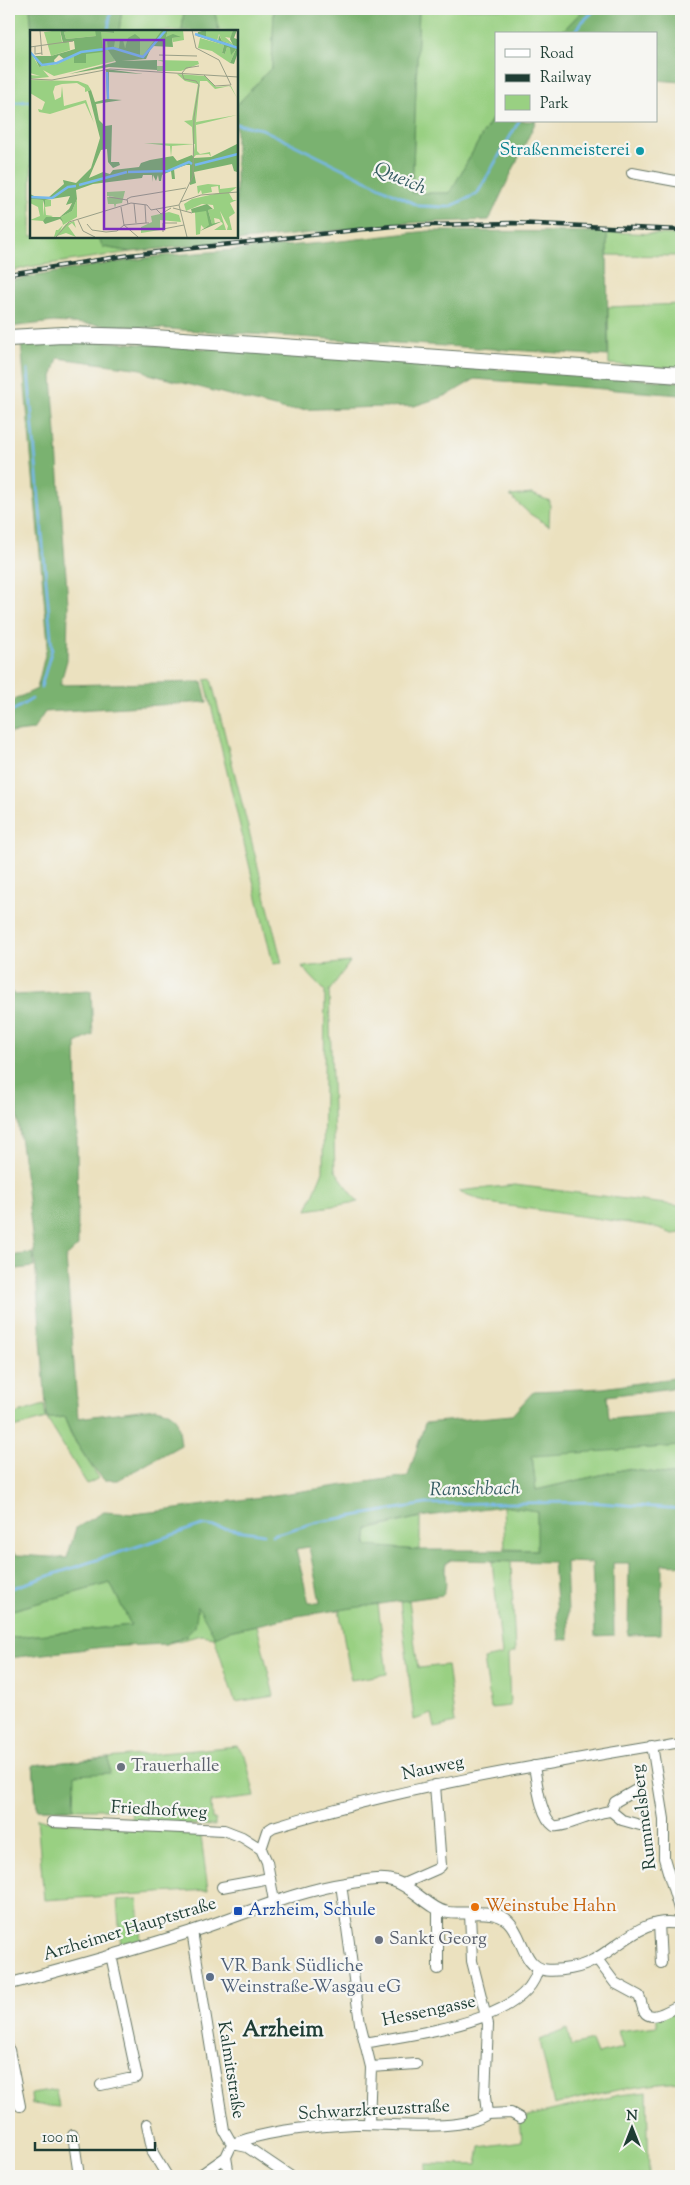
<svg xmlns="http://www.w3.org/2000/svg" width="690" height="2185" font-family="'Sorts Mill Goudy',serif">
<rect width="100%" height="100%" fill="#f6f6f2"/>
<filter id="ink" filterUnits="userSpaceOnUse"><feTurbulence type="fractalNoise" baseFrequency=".02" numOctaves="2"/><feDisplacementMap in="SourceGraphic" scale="10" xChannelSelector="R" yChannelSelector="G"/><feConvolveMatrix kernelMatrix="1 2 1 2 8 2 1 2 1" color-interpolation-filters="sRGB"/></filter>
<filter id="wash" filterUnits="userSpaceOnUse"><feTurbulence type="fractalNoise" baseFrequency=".0096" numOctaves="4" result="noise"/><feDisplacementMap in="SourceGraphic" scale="20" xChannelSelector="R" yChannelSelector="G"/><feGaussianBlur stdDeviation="1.12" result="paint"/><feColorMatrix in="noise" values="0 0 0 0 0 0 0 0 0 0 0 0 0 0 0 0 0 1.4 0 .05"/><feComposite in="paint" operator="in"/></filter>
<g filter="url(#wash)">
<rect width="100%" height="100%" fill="#ebe1bf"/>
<!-- green -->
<path fill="#99d082" stroke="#5c865b" d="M9,9H30L32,31L31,236H98L103,247L131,252L28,267L9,272Z
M122,9H184L182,31H119Z
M214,9H274L272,67L236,106V31H219Z
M419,9H584L560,34H496V113L482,135L450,193H412Z
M607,232L681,235V256L607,255Z
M681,304V369L609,364L608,307Z
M532,494L550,501L549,526L530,514L510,496Z
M211,679L282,963L273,964L205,680Z
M350,962L329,991L335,1170L358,1202L307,1210L323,1171L325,991L302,967Z
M515,1185L681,1206V1233L673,1234L650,1226L488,1203L458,1191Z
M44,1405L46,1419L9,1429V1416Z
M64,1417L72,1437L99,1478L87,1484L47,1419Z
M681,1446V1476L626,1469L536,1490L532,1455Z
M503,1506L537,1511L538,1550L505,1549Z
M420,1517V1550L366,1547L368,1530Z
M492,1561L511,1562L515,1652L508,1655L510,1706L491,1708L484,1659L502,1655Z
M110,1583L131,1625L9,1638V1611Z
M409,1600L418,1668L447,1665L455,1723L435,1728L432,1714L414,1720L400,1601Z
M378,1604L387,1674L351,1680L339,1609Z
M198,1605L215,1636L229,1631L257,1625L274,1696L235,1702L214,1637L202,1635L165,1644L187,1635Z
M237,1746L245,1755L255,1797L211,1802L212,1819H215V1826L132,1822L131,1809H37L33,1765Z
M37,1818L52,1822L200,1829L208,1890L44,1900Z
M138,1899L141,1942L121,1948L117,1900Z
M681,2011V2082C638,2085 596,2093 554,2105L540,2040L567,2029L571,2046L592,2041L597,2054L623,2048L618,2031L657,2026V2017Z
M56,2090L59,2107L32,2104L31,2094Z
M647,2092L649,2176H424L426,2164L477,2165L480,2147L522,2141L520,2118L619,2095Z"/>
<!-- forest -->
<path fill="#7ab270" stroke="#4c7852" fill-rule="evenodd" d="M30,9H122L119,31H32Z
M184,9H214L219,31H182Z
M274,9H419L412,193H450L482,135L496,113V121H536L489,220L407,223L131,252L103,247L98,236H236V106L272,67Z
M584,9H681V82L656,80V34H560Z
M428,231L607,232L608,356L54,322L9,327V281L78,268L160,256L323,243Z
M113,342L681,382V395L475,379L448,395L414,406L286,410L149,374L142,369L58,358L52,377L68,604L67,660L60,685L202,682L207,702L45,712L33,730L9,733V702L37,689L48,642L21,343Z
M9,990L15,995L91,991L93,1035L76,1043L78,1246L66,1257L78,1418L155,1408C180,1412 178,1424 181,1445L118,1480H104C86,1460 74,1442 64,1417L47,1419L35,1261L25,1173L9,1055Z
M33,1253L34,1267L9,1270V1256Z
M681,1377V1387L607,1396L609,1419L681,1413V1446L532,1456L536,1490L626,1469L681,1476V1565L662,1564L661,1634L628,1635L629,1563H613L614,1635L595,1636L592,1563L566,1562L569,1639L559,1640L553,1562L451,1560L446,1563C443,1574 449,1585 443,1595L297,1616L229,1631L215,1637L198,1606L195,1627L187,1635L165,1644L104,1647L9,1658V1638L131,1625L110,1583L9,1611V1550L17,1555L67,1558L76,1528L104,1512L133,1514L169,1510L408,1476L425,1423L512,1415L534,1391L603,1388ZM503,1506L537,1511V1550H420L366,1546L368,1529L420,1517ZM309,1547L320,1602V1603H309L296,1549Z
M109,1758L110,1773L75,1775L74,1809H37L33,1765Z"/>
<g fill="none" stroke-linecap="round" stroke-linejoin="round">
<!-- stream -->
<path stroke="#77b8ec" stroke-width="2.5" d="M108,31L111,9
M574,34L582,22L596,9
M9,103L31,101
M236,124L262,129L419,206L449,207L477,194L519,121
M28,370L52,649L41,687
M9,713L32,699
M272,1535L318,1522L426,1504L587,1502L681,1509
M9,1589L202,1525L264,1534"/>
</g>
</g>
<g filter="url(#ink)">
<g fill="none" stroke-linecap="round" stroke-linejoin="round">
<defs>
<path id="minor" d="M632,173L681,182
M652,1745L664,1819V1858L680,1912
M534,1766C537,1782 540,1817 554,1826C566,1828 593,1812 611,1811L615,1802L636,1790
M611,1811L622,1820L640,1825
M52,1822L224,1830L242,1837L261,1849
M341,1884L360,2023L371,2067L369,2124
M403,1884L437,1869L441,1866L435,1785
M222,1887L270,1878
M274,1901L267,1862L261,1849L267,1831L273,1827C406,1786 544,1764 681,1741
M438,1909V1969
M470,1913L472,1961L488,2024L485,2096L487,2114L511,2113L520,2118
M659,1923L661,1963
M192,1931L224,2130L232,2144
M597,1959L615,1983L639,1996C641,2000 642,2007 644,2011C652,2024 672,2007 681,2005
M365,2043C410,2034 528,2023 538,1968
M9,2050L20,2106
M371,2067L416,2064
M101,2085L137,2077L111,1955
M147,2124L153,2153L167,2176
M73,2135L79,2176
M232,2144C270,2130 315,2126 355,2124C388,2123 462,2133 487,2114
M233,2144L247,2147L290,2176
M226,2157L229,2176
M199,2176L226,2157L232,2144
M681,2176V2169"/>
<path id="tertiary" d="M9,1984C69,1968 130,1951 190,1932C244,1915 293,1891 349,1883C364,1881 380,1877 394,1881C413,1887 430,1909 446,1912C465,1916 493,1907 508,1921C523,1935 523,1968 546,1970C561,1971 581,1968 594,1960C622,1945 644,1915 681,1924"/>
<path id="trunk" d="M9,338L63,335L140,337L681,375"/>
</defs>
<!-- minor casing -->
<use href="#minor" stroke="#667665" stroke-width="12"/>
<!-- tertiary casing -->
<use href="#tertiary" stroke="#667665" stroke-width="13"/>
<!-- trunk casing -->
<use href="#trunk" stroke="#667665" stroke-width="18"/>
<!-- minor -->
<use href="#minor" stroke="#fff" stroke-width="10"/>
<!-- tertiary -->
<use href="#tertiary" stroke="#fff" stroke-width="11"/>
<!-- trunk -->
<use href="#trunk" stroke="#fff" stroke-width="16"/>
<defs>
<path id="rail" d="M9,274L130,255L392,226L512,223L681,230"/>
</defs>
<!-- rail casing -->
<use href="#rail" stroke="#1f3d34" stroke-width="4.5"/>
<!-- rail -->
<use href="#rail" stroke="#f6f6f2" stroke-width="2.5" stroke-dasharray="8" stroke-linecap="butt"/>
</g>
</g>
<!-- markers -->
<circle fill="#0f9aa8" stroke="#f6f6f2" stroke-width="2" cx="640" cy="151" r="5"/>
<g fill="#6b7280" stroke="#f6f6f2" stroke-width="2">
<circle cx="121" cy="1767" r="5"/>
<circle cx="379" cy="1940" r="5"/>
</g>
<circle fill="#e8710a" stroke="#f6f6f2" stroke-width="2" cx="475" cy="1907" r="5"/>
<rect fill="#1a4fb4" stroke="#f6f6f2" stroke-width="2" x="233" y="1906" width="10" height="10" rx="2.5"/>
<circle fill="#5c6f8a" stroke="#f6f6f2" stroke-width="2" cx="210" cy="1977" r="5"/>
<g text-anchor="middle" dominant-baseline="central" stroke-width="4.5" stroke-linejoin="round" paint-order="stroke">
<!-- culture labels -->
<g font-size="18" fill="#0d838f" stroke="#f6f6f2" text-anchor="end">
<text x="630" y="151">Straßenmeisterei</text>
</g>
<!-- worship labels -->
<g font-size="18" fill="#5b616d" stroke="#f6f6f2" text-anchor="start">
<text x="131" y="1767">Trauerhalle</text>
<text x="389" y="1940">Sankt Georg</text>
</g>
<!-- street labels -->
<g font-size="18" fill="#1f3d34" stroke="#f6f6f2">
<text transform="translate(433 1769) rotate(-12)">Nauweg</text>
<text transform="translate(159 1811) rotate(3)">Friedhofweg</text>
<text transform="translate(645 1817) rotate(-97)">Rummelsberg</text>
<text transform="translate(130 1930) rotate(-17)">Arzheimer Hauptstraße</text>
<text transform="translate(429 2012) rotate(-12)">Hessengasse</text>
<text transform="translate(230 2070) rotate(81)">Kalmitstraße</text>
<text transform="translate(374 2111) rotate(-3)">Schwarzkreuzstraße</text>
</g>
<!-- food labels -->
<g font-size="18" fill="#c56008" stroke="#f6f6f2" text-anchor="start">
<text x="485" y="1907">Weinstube Hahn</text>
</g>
<!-- transit labels -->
<g font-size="18" fill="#164399" stroke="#f6f6f2" text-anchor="start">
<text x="248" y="1911">Arzheim, Schule</text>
</g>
<!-- service labels -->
<g font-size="18" fill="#4e5e75" stroke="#f6f6f2" text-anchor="start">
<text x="220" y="1967">VR Bank Südliche<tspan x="220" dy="21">Weinstraße-Wasgau eG</tspan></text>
</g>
<!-- water labels -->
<g font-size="19" font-style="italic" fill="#355c62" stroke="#f6f6f2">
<text transform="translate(400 179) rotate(23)">Queich</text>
<text transform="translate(475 1490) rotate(-1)">Ranschbach</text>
</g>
<!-- district labels -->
<g font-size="22" font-weight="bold" fill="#1f3d34" stroke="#f6f6f2">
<text x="283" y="2031">Arzheim</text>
</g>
</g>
<!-- overview -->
<g transform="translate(30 30)">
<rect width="208" height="208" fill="#ebe1bf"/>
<path d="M30,0L32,12H39L40,20L21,26L14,2ZM43,0H66V6L36,9L34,2ZM84,0H132V3L113,26H110L102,8L94,19L84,17L77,10L85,31L24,46L13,40L19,47L0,49V45L10,46L0,43V21L9,37L27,34L44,26V33H56L55,24L71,2L83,3ZM138,0H153L154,10L143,12L142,8L150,7H136ZM176,0H203L201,8L195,7L204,15L192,11L189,4L187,11L176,8ZM170,8L194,15L192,23L195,24L197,17L206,19L200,33L182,21L168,18ZM127,30L168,31L169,34L151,41H127V36H133L134,32ZM147,44L175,46L186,57L201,56L207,68L200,56L185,59L177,51H170L166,92L207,85L166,95L167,121L170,124L180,122L181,127L179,124L166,125L163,128L165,114L142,116L141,127L140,116L114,113L163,114L162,97L154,91L162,90L168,54L155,51ZM0,50L48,51L58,55L61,60L55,62V58L47,53L32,54L25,56L23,62L25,70L31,67L32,56L34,76L56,70L64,93L55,73L20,84L9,82L8,79L12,80L15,72L0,63ZM178,154L190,155V159L207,157L199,163L203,170H207L200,173L205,183L199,187L202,200H197L198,196L190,181L196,200H184L193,194L189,189L184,188L185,194H182L178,180L184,179L183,175L172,174L156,181L154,174L162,169L189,163L188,156L181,157L182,162L172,164L171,160L168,164L167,156ZM95,161L92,173L86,174L85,178L84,174H78L77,167L85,166H77V162ZM0,169L13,170V186L15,170H21V176L15,177L16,185L23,186L13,191L0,190L10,186L8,177L0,173ZM47,169V187L33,195L30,201L36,194L44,191L46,198L42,193L38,196L46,207L36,203L24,207L26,200H21H28L33,195L31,187L42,181ZM176,180L180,195L174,198L171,195L170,204L166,205L165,182ZM139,182L149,185L151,192L130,190V200L111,203V197L122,192L121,186Z" fill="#99d082"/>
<path d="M30,0H43L34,2L36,9L66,6L65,0H84V3L71,2L73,22L56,24V33H44V26L34,29L29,25L24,30L25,34L9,37L4,26H21L45,19L44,11L33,13ZM132,0H138L136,7L143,4L151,7L142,8L143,17L122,16L116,29L92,31L127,30V40L79,37L39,44L86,32L78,20L77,10H85L84,17L89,18L90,9L93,10L95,18L98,8L105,4L110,8V26H113ZM176,0V8L188,12L189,5L192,11L203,15L200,9L203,0H207L204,8L207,9V25L204,34L200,33L206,19L201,25L200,18L197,17L195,24L192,23L194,15L167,6L168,2ZM76,39L113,44L79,42V69L92,70L66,74L69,90L75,96L82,95L81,132H89L90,135L83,138L78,132L77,119L71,120L59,148L73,142L80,144L83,140L109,137L111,133L120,130L143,126L147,131L162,125L164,128L181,127L207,114V142L204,141L202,134L164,142L166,153L160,155V135H156L144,139L145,149H142L141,141L132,145L131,151H129L128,145L126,151L123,145V152L122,145H113L112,148L63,154L46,160L47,169L42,181L31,187L33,192L30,189L15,194L13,191L16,187H30L39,179L42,173L36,175L40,166L15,170V177L13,170L0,169V164L8,168L19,167L34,154L33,150L46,153L61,138L70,108L58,61L61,60L65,72L77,69ZM177,174L183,179L178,180L182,194L193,191L170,201L179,195L176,181L162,183L161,179Z" fill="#7ab270"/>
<path fill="none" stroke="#77b8ec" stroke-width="2.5" d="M165,4L208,18M0,22L12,35L27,33L51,22L83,18L113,27L136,0M77,42L78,69M165,135L208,124M98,142L138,141L159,132L162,134M49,155L97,142M0,167L22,168L38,157L46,156"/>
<path fill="none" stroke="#999f87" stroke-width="1" d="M10,0L12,25M162,0L166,18L189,30L201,55M5,16V24L12,23M0,17L43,11M129,25L167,26M174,45L185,56L201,55M0,49L22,50L80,39L208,47M79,167L97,170M150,172L171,165L208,162M104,173L106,193M98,174L97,169L101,167L156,158M115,175L116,193H119M149,175L157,207M91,177L94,195L108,207M143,178L162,183M126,179L131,184L141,178M48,190L53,201L65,207M57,194L62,200L76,202L87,201L94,195M94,195L116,193M133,199L154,195M133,202V193H147M26,207L39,192L101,173L117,175L121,180L149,175L163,146L164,87L169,55L166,51L154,49L152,43L156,38L169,36"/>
<path fill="#7b2cbf" fill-opacity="0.15" stroke="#7b2cbf" stroke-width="2.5" d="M74,10H134V199H74Z"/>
<rect width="208" height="208" fill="none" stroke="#1f3d34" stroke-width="2.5"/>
</g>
<!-- margin -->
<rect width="690" height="2185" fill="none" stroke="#f6f6f2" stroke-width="30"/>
<!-- legend -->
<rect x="495" y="32" width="162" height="90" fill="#f6f6f2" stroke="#a0aca6"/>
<rect x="505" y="49" width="25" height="8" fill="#ffffff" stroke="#a0aca6"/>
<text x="540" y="58" font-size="15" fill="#1f3d34">Road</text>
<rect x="505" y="74" width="25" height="8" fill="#1f3d34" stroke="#a0aca6"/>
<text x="540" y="82" font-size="15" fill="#1f3d34">Railway</text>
<rect x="505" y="95" width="25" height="15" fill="#99d082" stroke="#a0aca6"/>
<text x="540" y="108" font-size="15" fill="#1f3d34">Park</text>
<!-- north arrow -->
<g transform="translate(632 2128)" stroke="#f6f6f2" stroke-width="4" paint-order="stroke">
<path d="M0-4L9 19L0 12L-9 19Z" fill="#1f3d34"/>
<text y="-8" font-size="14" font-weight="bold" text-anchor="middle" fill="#1f3d34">N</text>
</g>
<!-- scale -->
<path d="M35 2142v8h120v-8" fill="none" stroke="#1f3d34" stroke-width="2.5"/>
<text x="42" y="2142" font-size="15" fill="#1f3d34" stroke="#f6f6f2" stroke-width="4" paint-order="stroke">100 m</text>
</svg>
